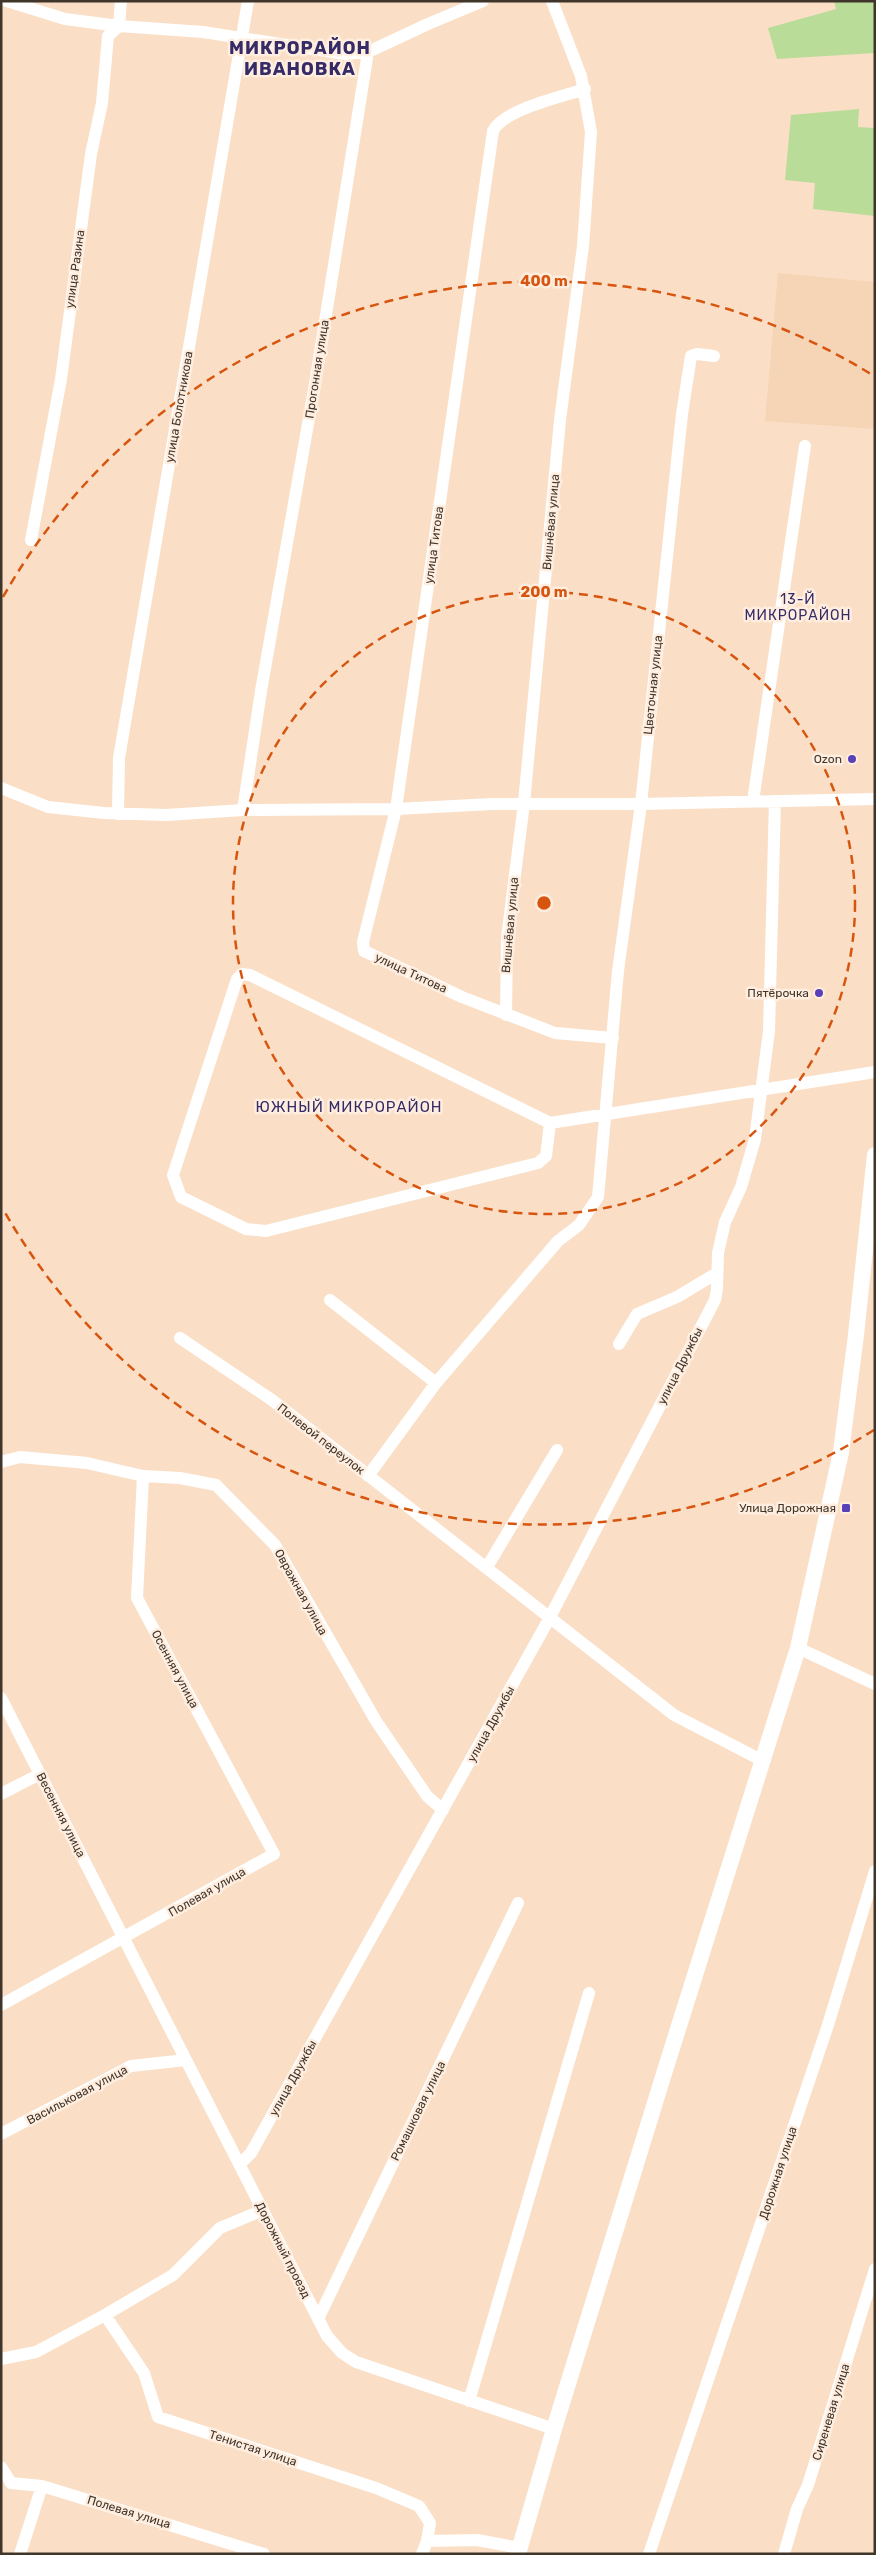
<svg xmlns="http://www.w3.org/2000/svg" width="876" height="2555" font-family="Rubik,sans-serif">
<rect width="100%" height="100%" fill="#fadfc6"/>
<!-- built -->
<path fill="#f6d5b6" d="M778,273L875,282V429L765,421Z"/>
<!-- green -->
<path fill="#badc99" d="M834,1H875V53L777,59L768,28L836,9Z
M859,109L858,127L875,128V216L813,209L815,183L785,180L791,115Z"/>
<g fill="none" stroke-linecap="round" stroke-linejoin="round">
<!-- minor -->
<path stroke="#fff" stroke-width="12" d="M7,1L65,19L119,26L203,32L345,54L368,52
M585,89C562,97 504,109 493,131L396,809L363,942L364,951L462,997L555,1033L613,1038
M31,540L61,379L91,154L102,103L108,36L119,26L121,1
M1,788L48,807L104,813L166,815L243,810L396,809L492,804H641L875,799
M753,801L805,446
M243,810L261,691L315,384L368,52L428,24L483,1
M118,814L119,758L248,1
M506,1015L507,938L524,803L560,420L583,246L591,132L581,76L552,1
M550,1123L546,1156L538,1163L266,1231L246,1229L181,1197L173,1175L237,979L242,974L250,975L550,1123L875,1072
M330,1300L436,1383
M180,1338L272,1400L674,1715L763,1761
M619,1344L637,1314L677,1297L717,1273
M1,1462L20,1457L87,1463L143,1476L180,1478L216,1485L275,1545L376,1721L427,1796L443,1810
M368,1476L436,1383L558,1241L579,1225L598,1197L618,971L641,804L682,414L691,356L697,354L714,356
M487,1567L557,1450
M798,1648L875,1684
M1,1698L327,2336L342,2353L356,2362L554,2429
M1,1794L40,1774
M1,2005L274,1854L137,1598L143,1476
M1,2134L131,2066L186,2060
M240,2164L251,2153L549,1619L715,1300L717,1289L718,1253L725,1222L741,1187L755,1139L769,1031L775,801
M105,2315L144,2373L158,2417L376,2488L419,2506L430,2523L427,2541
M318,2319L518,1903
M1,2359L36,2352L105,2315L173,2275L220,2228L263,2210
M469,2401L589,1993
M1,2467L11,2483L42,2486L264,2554
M20,2554L42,2486
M422,2554L427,2541L477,2540L520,2548
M649,2554L828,2025L875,1871
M784,2554L797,2509L808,2485L875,2269"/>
<!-- major -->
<path stroke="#fff" stroke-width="16" d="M518,2554L554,2429L667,2064L798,1648L841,1452L856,1335L875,1155"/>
</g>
<!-- distance rings -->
<g fill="none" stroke="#d7550f" stroke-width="2.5" stroke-dasharray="9 6">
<circle cx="544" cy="903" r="311"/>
<path d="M874 1430A622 622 0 0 1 3 1209M3 597A622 622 0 0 1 874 376"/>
</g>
<!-- markers -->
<g fill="#5840b8" stroke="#ffeedf" stroke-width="2">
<circle cx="852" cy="759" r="5"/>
<circle cx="819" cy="993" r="5"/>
<rect x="841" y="1503" width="10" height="10" rx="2.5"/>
</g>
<g text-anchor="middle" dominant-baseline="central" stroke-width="5" stroke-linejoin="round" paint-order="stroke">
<!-- street labels -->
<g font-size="12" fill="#40352b" stroke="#ffeedf">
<text transform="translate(75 269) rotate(-82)">улица Разина</text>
<text transform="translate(317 369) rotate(-81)">Прогонная улица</text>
<text transform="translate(179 407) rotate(-80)">улица Болотникова</text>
<text transform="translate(551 522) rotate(-85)">Вишнёвая улица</text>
<text transform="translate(434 545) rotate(-82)">улица Титова</text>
<text transform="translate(653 685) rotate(-84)">Цветочная улица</text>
<text transform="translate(510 925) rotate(-85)">Вишнёвая улица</text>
<text transform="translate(411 973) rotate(25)">улица Титова</text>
<text transform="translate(680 1366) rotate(-63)">улица Дружбы</text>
<text transform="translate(321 1439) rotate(38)">Полевой переулок</text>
<text transform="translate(301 1592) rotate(61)">Овражная улица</text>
<text transform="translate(175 1669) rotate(62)">Осенняя улица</text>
<text transform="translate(491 1724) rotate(-61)">улица Дружбы</text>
<text transform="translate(61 1815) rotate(63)">Весенняя улица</text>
<text transform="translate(207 1892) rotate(-30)">Полевая улица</text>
<text transform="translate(293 2078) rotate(-61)">улица Дружбы</text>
<text transform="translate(77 2095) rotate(-28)">Васильковая улица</text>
<text transform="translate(418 2111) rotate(-64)">Ромашковая улица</text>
<text transform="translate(778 2173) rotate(-72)">Дорожная улица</text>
<text transform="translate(283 2250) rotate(63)">Дорожный проезд</text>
<text transform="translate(831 2412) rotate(-73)">Сиреневая улица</text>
<text transform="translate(253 2448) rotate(18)">Тенистая улица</text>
<text transform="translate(129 2512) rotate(17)">Полевая улица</text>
</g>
<!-- poi labels -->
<g font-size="12" fill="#40352b" stroke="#ffeedf" text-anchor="end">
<text x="842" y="759">Ozon</text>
<text x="809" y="993">Пятёрочка</text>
<text x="836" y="1508">Улица Дорожная</text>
</g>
<!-- neighbourhood labels -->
<g font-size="14" letter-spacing="1" fill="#352c67" stroke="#ffeedf">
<text x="798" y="599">13-Й<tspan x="798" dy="16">МИКРОРАЙОН</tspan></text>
</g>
<!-- quarter labels -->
<g font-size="15" letter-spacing="1" fill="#352c67" stroke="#ffeedf">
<text x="349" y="1107">ЮЖНЫЙ МИКРОРАЙОН</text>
</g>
<!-- district labels -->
<g font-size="18" font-weight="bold" letter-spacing="1" fill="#352c67" stroke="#ffeedf">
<text x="300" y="48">МИКРОРАЙОН<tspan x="300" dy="21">ИВАНОВКА</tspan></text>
</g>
</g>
<circle cx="544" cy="903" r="8" fill="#d7550f" stroke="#ffeedf" stroke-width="2.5"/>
<g font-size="15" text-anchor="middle" font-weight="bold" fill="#d7550f" stroke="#ffeedf" stroke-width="5" stroke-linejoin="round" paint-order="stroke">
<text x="544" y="286">400 m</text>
<text x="544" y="597">200 m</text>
</g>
<!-- border -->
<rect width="876" height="2555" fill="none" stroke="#40352b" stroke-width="5"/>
</svg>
